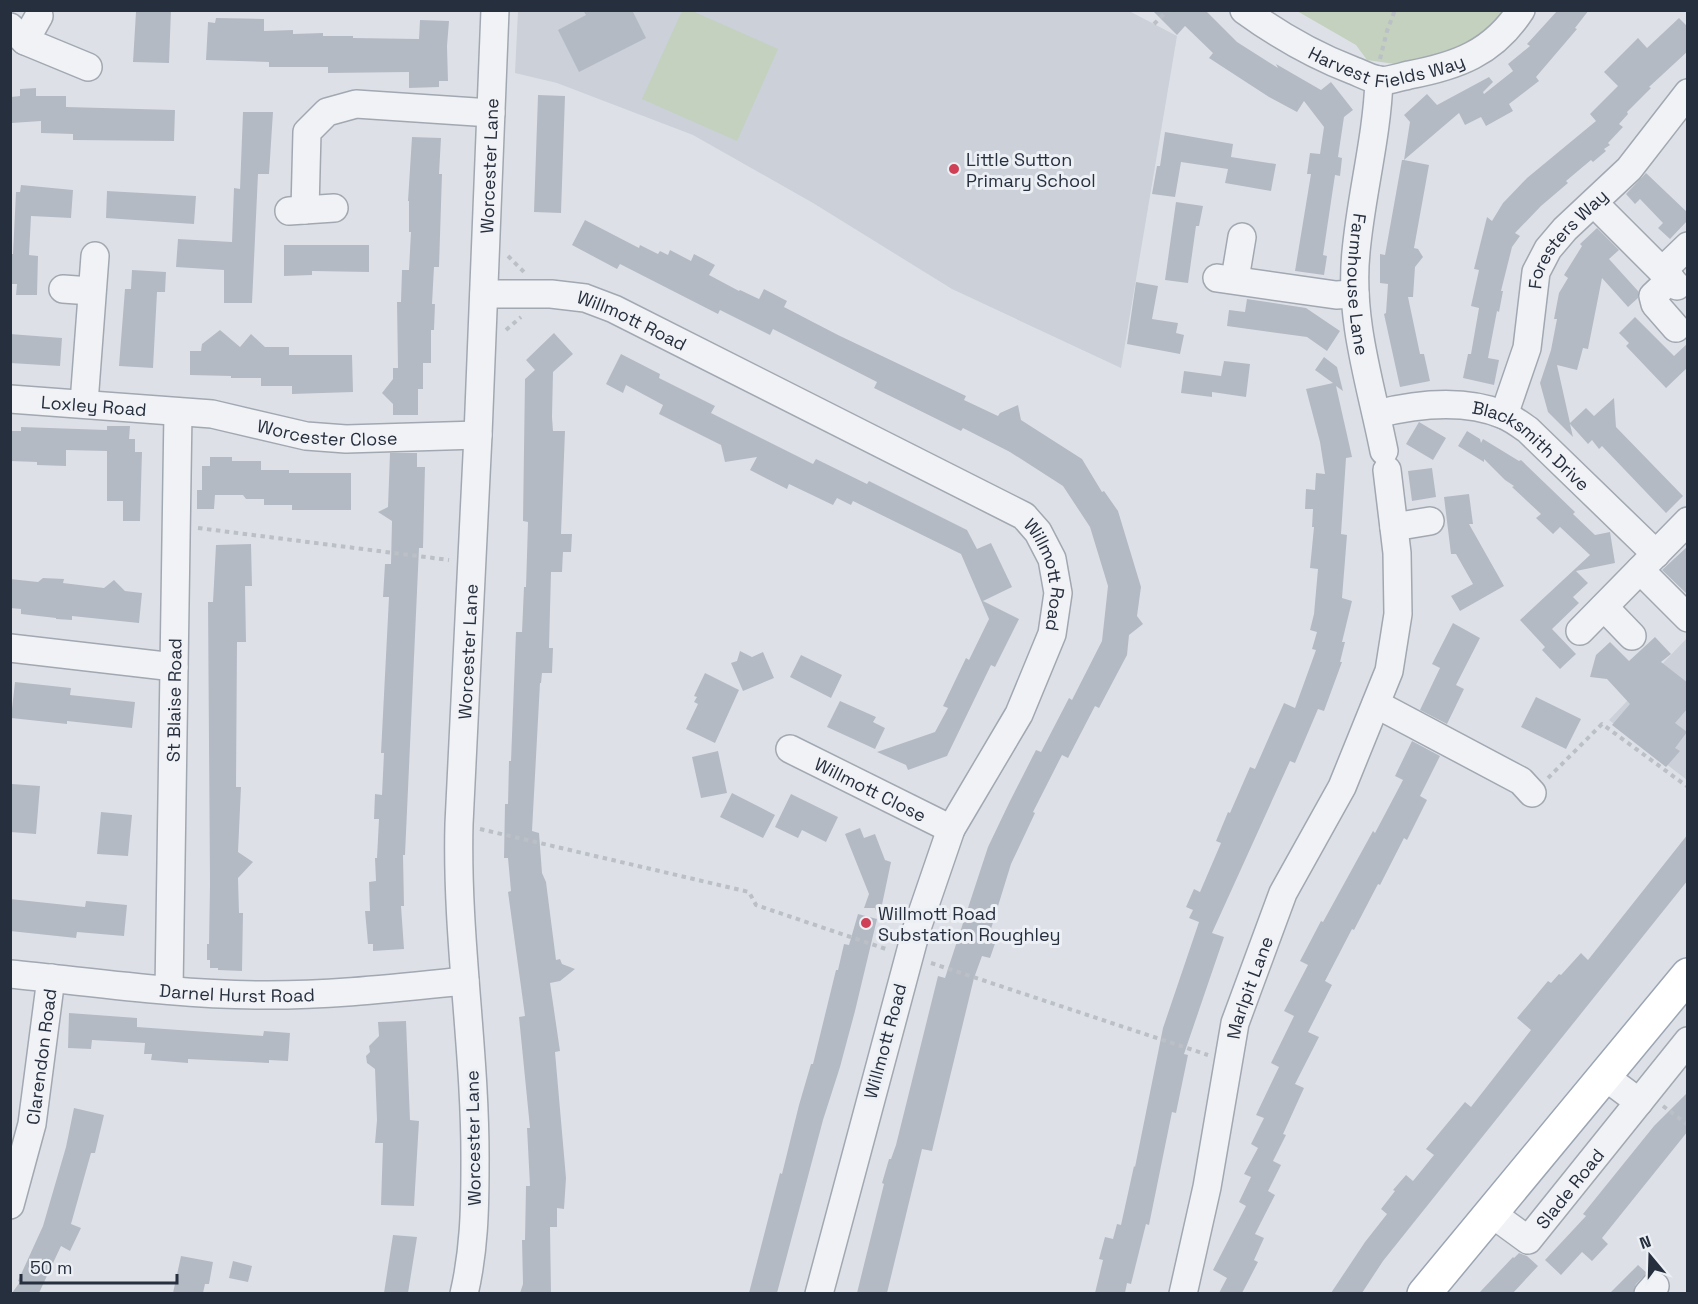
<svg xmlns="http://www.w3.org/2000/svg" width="1698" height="1304" font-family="'Space Grotesk',sans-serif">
<rect width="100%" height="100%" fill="#dde1e7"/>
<!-- built -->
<path fill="#cbd0d9" d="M518,11H1129L1177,36L1121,368L952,289L813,203L693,135L557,83L515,73Z
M1687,638V780L1609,720Z"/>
<!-- green -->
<path fill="#c3d1be" d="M682,11H692L778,49L737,141L642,99Z
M1297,11H1507C1488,38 1428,64 1395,64C1386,63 1376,61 1367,60L1356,45Z"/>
<!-- building -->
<path fill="#b4bac4" d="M144,10H171L169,63L133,62L136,12H144Z
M583,10H632L646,38L579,72L558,30L586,15Z
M1152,10H1205L1237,42L1278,68L1276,64L1321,90L1331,82L1353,110L1344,117L1338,157L1342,158L1340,176L1335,175L1323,255L1327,256L1324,275L1295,271L1311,174H1307L1310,153L1320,154L1324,127L1304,101L1297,112L1269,97L1209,58L1213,53L1185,26L1177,35Z
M1558,10H1589L1575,28L1577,29L1536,77L1539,81L1509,104L1513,111L1486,126L1481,117L1465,125L1459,113L1404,160L1429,165L1414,248L1418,249L1423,257L1415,267L1413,297H1408L1420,354H1424L1430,381L1400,387L1384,314L1386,313L1388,284L1380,283V254L1385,255L1402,160H1404L1410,122L1404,115L1427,94L1437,105L1489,77L1493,82L1483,92L1484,94L1513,71L1508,64L1530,46L1527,44Z
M216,18L264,19V31L293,30V34L323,33V36H353V38L419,39L420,20L449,21L447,46L448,81H439V87L409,88V72L328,73V67H269V62L206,60L208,22L215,23Z
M1679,18L1688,27V51L1649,87L1651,88L1627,112L1628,114L1619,124L1623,127L1608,143L1610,145L1604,149L1606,151L1593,162L1591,160L1566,181L1568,183L1541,206L1515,233L1520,236L1512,247L1501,291H1503L1499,312L1497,311L1488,358L1499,360L1494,385L1463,378L1468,354H1471L1479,308L1471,306L1479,270L1474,269L1487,217L1492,221L1503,203L1527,178L1596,121L1590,114L1618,86L1604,72L1638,38L1647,48Z
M36,88V96H66V107L175,110L174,141L73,140V134L41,133V121L12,123L11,97L20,96V89Z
M538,95L565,96L561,213L534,212Z
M243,112H273L269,174H258L252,303H224V270L176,267L178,239L232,242L234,188L240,189Z
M1165,132L1233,144L1231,157L1276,164L1271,191L1225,183L1228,169L1181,162L1175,197L1152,194L1157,166H1160Z
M412,137L441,138L439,174H442L439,267H434L432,304H435L434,330H431V363H423V389H418V415H393V404L382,393L393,379V368H398L397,302H401L402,270H409L411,232H409V201H408Z
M1646,173L1688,213V220L1670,239L1658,228L1663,223L1640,199L1635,204L1626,194Z
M21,185L73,190L71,218L31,216L29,255L38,256L37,295H16L17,284H10V254H13L16,192H20Z
M107,191L196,196L194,224L106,218Z
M1176,202L1203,206L1199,226H1196L1188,283L1165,280Z
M585,220L639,248L640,245L658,254L660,251L668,255L670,250L691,261L694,254L715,265L709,275L739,291L740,290L759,299L764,289L787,301L784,307L838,335L966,396L964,400L998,416L1000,413L1018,405L1021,420L1082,459L1102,492L1104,491L1118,511L1141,587L1137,616L1143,624L1129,635L1127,655L1099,708L1095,706L1068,758L1062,755L1033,812L1035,813L1011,864L990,932L998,935L990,958L982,956L974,978L932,1151L922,1149L887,1293H857L884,1184L882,1183L889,1159H891L896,1145L938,976L945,978L988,847L1010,801L1036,750L1041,752L1069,698L1072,700L1102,641L1108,586L1090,527L1063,486L1010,452L963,428L961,431L874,388L877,382L773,329L770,335L720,310L718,314L620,264L617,269L572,245Z
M1597,228L1619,250L1609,259L1638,291V298L1628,307L1602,278L1588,349L1583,348L1577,370L1557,365L1570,423L1586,408L1594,416L1614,398L1616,427L1683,496L1666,513L1602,446L1599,449L1592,440L1588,444L1570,424L1573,437L1548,412L1540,383L1551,350L1557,319H1554L1559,293L1568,278L1564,275L1582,246L1580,244Z
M284,245H369V272L312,271V275L284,276Z
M132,270L166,272L165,292H157L153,368L119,366L125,289H131Z
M1136,282L1158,286L1152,319L1178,323L1176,333L1184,335L1180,354L1127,344Z
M1247,299L1306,308L1340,331L1327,351L1307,337L1227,326L1229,310L1245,312Z
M1635,317L1674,356L1688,343V367L1666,388L1626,346L1629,343L1619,333Z
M220,330L240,347L251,334L265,347H289V355H352L353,392L292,394V386H261V378H231V376L190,375V351H201L202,344Z
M554,333L573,354L553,372L552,417L553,431H565L561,534H572L571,552H563L562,572H551L549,648H553L552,673H542L541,683H540L532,831L539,833L542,873L546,882L556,960L560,959L562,964L575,969L560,981L550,983L560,1051L555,1052L566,1178L564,1209L557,1208V1227H550L551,1293H520L523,1284L522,1240H525L526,1186H530L527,1128H530L519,1017L525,1016L508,892L511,891L508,858H504L505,804H508L509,761H511L516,632H522L524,587H526L528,522L523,521L525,379L535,370L526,360Z
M10,334L62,338L60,366L10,363Z
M621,354L660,374L659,378L715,406L711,413L813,464L816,459L867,484L869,481L967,530L977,549L991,543L1012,587L983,601L1019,619L995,667L991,665L947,756L908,770L906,765L877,752L935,732L948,708L943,706L966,658L969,660L989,619L961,554L853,501L851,505L837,498L833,505L789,484L787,489L750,470L757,457L725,462L721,445L659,414L663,405L626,385L623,393L606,384Z
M1324,357L1337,367L1343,391L1336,386L1352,457L1346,458L1341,534L1347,535L1342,598L1352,601L1342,642H1345L1340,662H1342L1324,711L1318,709L1295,763L1290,761L1212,933L1224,937L1184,1054L1188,1055L1176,1113L1172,1112L1149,1225L1146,1224L1131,1284L1127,1283L1125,1293H1095L1103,1260L1099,1259L1105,1237L1113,1239L1117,1224L1121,1225L1134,1166L1135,1167L1163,1028L1199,922L1189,918L1193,910L1186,907L1194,889L1200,892L1221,843L1216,841L1228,812L1230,813L1250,767L1255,769L1284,703L1295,708L1316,650L1312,649L1317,632L1310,630L1314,614L1318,569L1310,568L1314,527H1312L1313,509H1305L1306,489L1315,490L1316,473L1325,474L1320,442L1306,389L1333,383L1315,370Z
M1224,361L1250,364L1246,397L1212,392V397L1181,393L1184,371L1221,376Z
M1419,422L1446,438L1433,460L1406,444Z
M107,426H130L129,439H135V452H142L140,521H123V501H107V451L66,450V466L37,465V462L10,461V431H21V427L107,430Z
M1467,431L1480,439L1481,443L1483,439L1519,461L1521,460L1575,512L1573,514L1595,535L1610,532L1615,563L1576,571L1588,583L1573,597L1579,603L1552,629L1576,654L1560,669L1542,650L1545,647L1520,620L1590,555L1560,527L1553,534L1536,518L1541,514L1512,487L1514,486L1505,480L1484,459V462L1458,446Z
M390,453H417V467H425L423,548H419L405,855H403L404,906H401L404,949L373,951V944H368L365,911H370L369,882L376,881L375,858H377L379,819H374L375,794L382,795L384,753H381L389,597H383L385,564H391L392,521L378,512L388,507Z
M210,457H232V461H261V470H289V473H351V510H292V505H264V499H246L243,495H215L214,509H197V490H202V466H210Z
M1432,468L1436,497L1412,501L1408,471Z
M1469,494L1473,524H1469L1504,586L1460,611L1451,596L1473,584L1456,554H1451L1444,497Z
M251,544L252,586H245L246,642H237L236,787H241L238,852L253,862L238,878L239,913H243L242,971L218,970V968H210V960H207V944H209L210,884L208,602H213L216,545Z
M1688,546V595L1662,570Z
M43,578L64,579L63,583L104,588L114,580L125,591L142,593L139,623L72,616V620L56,619V618L21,614V609L10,608V579L38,582Z
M1453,623L1480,638L1456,685L1464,689L1447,724L1420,710L1440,668L1432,664Z
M1655,637L1671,654L1661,662L1688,683V708L1675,723L1687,732L1675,748L1680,751L1666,767L1612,725L1630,704L1607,679L1590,677L1596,655L1610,642L1629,661Z
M740,651L752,657L763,652L774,678L743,691L731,663L737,661Z
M801,655L842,675L831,698L790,677Z
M705,673L739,690L715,743L686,729L698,704L694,702L697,697L694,696Z
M15,682L71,688L70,695L135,702L132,728L67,721V724L11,718Z
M1536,697L1581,719L1566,749L1521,727Z
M840,701L876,717L873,722L885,728L875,749L827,727Z
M1412,741L1440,756L1420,796L1427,800L1407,840L1404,838L1380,885L1378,884L1354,930L1352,929L1325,981L1332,985L1308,1032L1319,1037L1295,1084L1304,1088L1283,1134L1286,1135L1273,1161L1281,1165L1268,1191L1275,1195L1255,1234L1264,1238L1254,1260L1258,1262L1242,1293H1219L1227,1278L1213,1270L1246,1206L1239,1202L1251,1177L1244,1174L1258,1148L1251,1144L1264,1118L1256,1115L1279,1067L1271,1063L1294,1016L1284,1011L1308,965L1300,961L1321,921L1323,922L1373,831L1375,833L1403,780L1395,776Z
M718,751L727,793L701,798L692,757Z
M12,784L40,786L36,834L10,832Z
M732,793L775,815L763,838L720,817Z
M791,794L838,817L826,842L802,830L798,838L775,827Z
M101,812L132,815L128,856L97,854Z
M860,828L864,838L875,834L885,860L891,862L879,919L875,908H864L869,894L845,834Z
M1688,834V880L1383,1261L1362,1293H1331L1365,1242L1387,1214L1381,1209L1395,1191L1393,1190L1406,1175L1413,1181L1434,1155L1426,1149L1465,1102L1471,1107L1531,1030L1517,1018L1548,981L1551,983L1559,974L1561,975L1581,953L1588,960Z
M10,899L85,907L86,901L127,905L124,936L77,932L76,938L10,931Z
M858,914L877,919L855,1011L840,1067L823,1120L777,1293H749L780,1173L782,1174L799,1105L811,1064H813L836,970H838L844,944L849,945Z
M69,1013L137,1018V1027L263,1036L264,1031L290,1033L288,1061L269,1060V1063L188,1059V1063L151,1060L152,1054H144L145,1043L92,1040L91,1049L68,1048Z
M406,1021L410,1120L419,1121L414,1206L381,1205L383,1143H375L377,1120L375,1069L367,1063L366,1056L370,1052L369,1046L379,1036L378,1022Z
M1688,1092V1131L1602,1238L1608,1244L1592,1261L1582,1252L1561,1275L1545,1260L1586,1216L1583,1214L1654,1126Z
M74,1108L104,1115L95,1153H91L71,1224L81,1228L70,1251L61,1246L39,1293H12L20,1282L18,1281L43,1226L66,1147Z
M393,1235L417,1237L408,1293H384Z
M1519,1253L1527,1256L1538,1266L1513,1293H1479L1513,1257L1514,1258Z
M181,1256L213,1262L209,1284H205L203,1293H173Z
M233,1261L252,1266L248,1282L229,1278Z
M1638,1265L1647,1273L1636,1284L1633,1293H1610Z"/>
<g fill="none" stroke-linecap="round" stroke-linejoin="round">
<defs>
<g id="minor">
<path id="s1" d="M1244,10C1277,34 1313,55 1352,70C1360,73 1369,78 1378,80C1387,82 1400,77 1409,75C1457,66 1493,53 1521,10"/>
<path d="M10,27L25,41L88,67"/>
<path d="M25,41L39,16"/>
<path id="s2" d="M1379,80C1377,138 1361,195 1356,252C1349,320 1371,385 1384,451"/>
<path d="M1594,203L1677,286"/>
<path d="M305,210L307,132L327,112L356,104L491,113"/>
<path d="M289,211L334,208"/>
<path d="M1662,271L1688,246"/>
<path d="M1217,278L1336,295L1355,294"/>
<path d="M1235,279L1242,237"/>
<path d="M1671,279L1653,296L1655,304L1676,328"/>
<path d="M63,289L91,291"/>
<path id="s3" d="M484,294H551L585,298L614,309L1024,516L1038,532L1052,559L1058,593L1052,634L1019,714L951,829L916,931L819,1294"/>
<path id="s4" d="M10,399L212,414L306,436L346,439L478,435"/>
<path d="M84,403L95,256"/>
<path id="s5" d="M1377,414C1417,404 1465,399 1504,415C1513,419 1521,425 1528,430L1656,554"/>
<path id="s6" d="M1504,415L1527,348L1536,272L1548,249L1565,229L1629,169L1688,93"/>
<path d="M1394,527L1430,521"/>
<path d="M1640,570L1688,618"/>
<path d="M1604,607L1632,636"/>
<path d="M1580,631L1688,521"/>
<path d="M10,648L174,667"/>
<path d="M1376,704L1521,781L1532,793"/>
<path id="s7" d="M790,749L951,829"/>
<path id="s8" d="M10,974C92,982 174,994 256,995C326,996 396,988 465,981"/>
<path id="s9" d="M169,990L178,412"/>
<path d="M1604,1076L1639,1102"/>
<path id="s10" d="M10,1205L32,1124L51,978"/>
<path id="s11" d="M1491,1213L1528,1240L1688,1041"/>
<path id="s12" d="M464,1294C474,1251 475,1210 475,1166C476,1052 456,939 459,824L478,435L495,10"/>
<path id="s13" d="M1183,1294L1207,1187L1235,1023L1283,893L1342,787L1389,671L1398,614L1397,553L1387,470"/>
<path d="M1648,1294L1655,1286"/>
</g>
<path id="major" d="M1424,1294L1688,975"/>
</defs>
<!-- minor casing -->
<use href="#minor" stroke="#a2a8b1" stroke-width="30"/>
<!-- major casing -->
<use href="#major" stroke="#9ca5b3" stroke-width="36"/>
<!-- path -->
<path stroke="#bbbfc6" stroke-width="4" stroke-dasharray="4.5 4.5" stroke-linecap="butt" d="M1154,24L1168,10
M1380,59L1387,31L1395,10
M508,256L524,272
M506,330L521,317
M198,528L449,560
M1548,778L1602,724L1688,787
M480,829L749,892L756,905L889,950
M931,963L1208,1055
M1663,1106L1688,1125"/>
<!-- minor -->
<use href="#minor" stroke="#f0f2f6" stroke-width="27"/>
<!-- major -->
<use href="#major" stroke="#fff" stroke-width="33"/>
</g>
<!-- markers -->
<g fill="#cf3f55" stroke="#ecf0f5" stroke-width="2">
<circle cx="954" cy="169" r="6"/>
<circle cx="866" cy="923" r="6"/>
</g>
<g text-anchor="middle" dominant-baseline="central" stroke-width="6" stroke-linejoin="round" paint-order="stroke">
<!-- street labels -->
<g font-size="18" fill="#262f3e" stroke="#ecf0f5">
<text stroke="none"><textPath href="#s1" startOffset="159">Harvest Fields Way</textPath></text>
<text stroke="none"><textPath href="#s12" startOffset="1130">Worcester Lane</textPath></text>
<text stroke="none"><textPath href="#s6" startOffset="192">Foresters Way</textPath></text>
<text stroke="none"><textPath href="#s2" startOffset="206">Farmhouse Lane</textPath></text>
<text stroke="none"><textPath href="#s3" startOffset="153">Willmott Road</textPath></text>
<text stroke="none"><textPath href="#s4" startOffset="84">Loxley Road</textPath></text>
<text stroke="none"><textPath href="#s4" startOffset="320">Worcester Close</textPath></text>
<text stroke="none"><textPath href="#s5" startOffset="168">Blacksmith Drive</textPath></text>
<text stroke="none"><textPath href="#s3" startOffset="657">Willmott Road</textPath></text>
<text stroke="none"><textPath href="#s12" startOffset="644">Worcester Lane</textPath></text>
<text stroke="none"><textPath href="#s9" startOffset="290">St Blaise Road</textPath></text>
<text stroke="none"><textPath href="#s7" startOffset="90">Willmott Close</textPath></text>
<text stroke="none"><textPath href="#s13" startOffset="314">Marlpit Lane</textPath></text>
<text stroke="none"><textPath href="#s8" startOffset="228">Darnel Hurst Road</textPath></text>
<text transform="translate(885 1041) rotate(-75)">Willmott Road</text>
<text stroke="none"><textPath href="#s10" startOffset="152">Clarendon Road</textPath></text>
<text transform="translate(473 1138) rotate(-91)">Worcester Lane</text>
<text stroke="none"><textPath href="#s11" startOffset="112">Slade Road</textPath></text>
</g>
<!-- poi labels -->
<g font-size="18" fill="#262f3e" stroke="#ecf0f5" text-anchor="start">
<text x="966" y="159">Little Sutton<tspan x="966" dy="21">Primary School</tspan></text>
<text x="878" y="913">Willmott Road<tspan x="878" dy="21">Substation Roughley</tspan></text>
</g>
</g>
<!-- border -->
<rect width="1698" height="1304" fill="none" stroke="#262f3e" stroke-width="24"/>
<!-- north arrow -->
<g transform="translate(1650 1256) rotate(341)" stroke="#ecf0f5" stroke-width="4.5" paint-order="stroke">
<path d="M0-4.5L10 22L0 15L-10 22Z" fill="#262f3e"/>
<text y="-9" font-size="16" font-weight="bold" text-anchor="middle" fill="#262f3e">N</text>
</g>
<!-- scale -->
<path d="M21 1274v9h156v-9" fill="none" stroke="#262f3e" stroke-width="3"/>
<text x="30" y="1274" font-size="18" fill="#262f3e" stroke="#ecf0f5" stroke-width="4.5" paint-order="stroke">50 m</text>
</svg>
